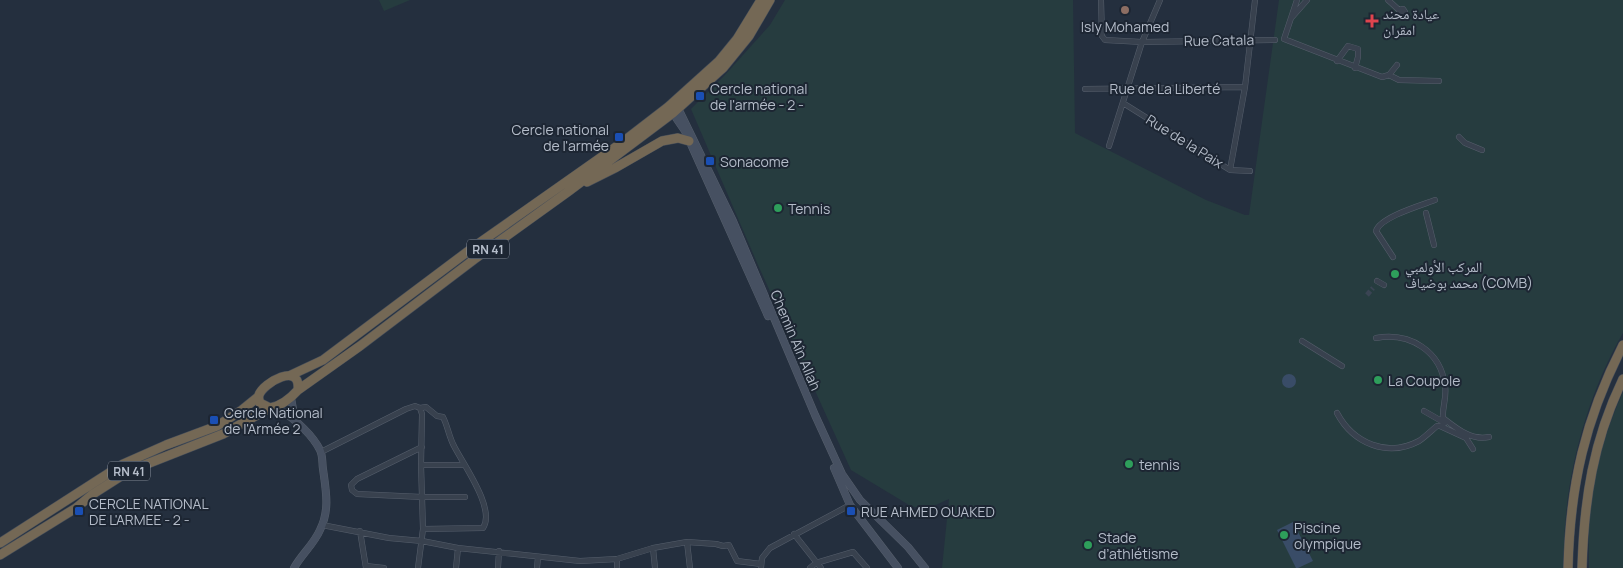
<svg xmlns="http://www.w3.org/2000/svg" width="1623" height="568" font-family="Manrope,'Noto Naskh Arabic',sans-serif">
<rect width="100%" height="100%" fill="#242f3e"/>
<!-- green -->
<path fill="#263c3f" d="M379,0H410L384,11Z
M785,0H1073L1075,133L1206,200L1245,215H1249L1279,0H1623V333C1592,386 1572,453 1566,514C1564,532 1564,550 1563,568H942L949,499C932,506 928,512 909,505L851,470L758,265L691,109L724,76L770,25Z
M1623,392V568H1589C1589,551 1588,534 1589,518C1593,475 1605,431 1623,392Z"/>
<!-- water -->
<path fill="#394c67" d="M1282 381a7 7 0 1 1 14 0a7 7 0 1 1-14 0Z
M1293,522L1313,561L1298,568H1296L1277,530Z"/>
<g fill="none" stroke-linecap="round" stroke-linejoin="round">
<!-- street-tunnel -->
<path stroke="#3a4453" stroke-width="5" stroke-dasharray="5 2.5" stroke-linecap="butt" d="M1367,295L1373,288"/>
<defs>
<path id="street" d="M1101,0L1102,36L1105,40L1142,42L1275,40
M1297,0L1284,39L1382,77L1389,75L1397,65
M1388,0L1399,10L1401,14L1405,12L1403,9L1399,10
M1292,17L1307,0
M1337,61L1348,46L1358,49V57L1355,68
M1389,75L1399,80L1439,81
M1085,89L1245,87
M1123,103L1230,170L1250,171
M1459,137L1465,143L1482,150
M1109,146L1142,42L1160,0
M1230,170L1245,87L1255,0
M1426,213L1434,245
M1393,257L1376,231C1380,217 1422,205 1435,200
M1377,281L1384,285
M1376,338C1410,332 1441,351 1445,386C1447,397 1442,408 1443,418C1456,428 1471,441 1489,437
M1302,341L1342,366
M420,408L426,407L437,416L443,417C448,427 449,437 454,446C463,464 496,509 483,528L423,529
M1424,411L1445,423
M1337,413C1353,443 1387,458 1419,441C1425,437 1431,431 1437,426H1440L1466,438L1473,449
M422,447L357,479L351,485L352,490L357,494L422,497H465
M321,452L406,409L415,406L420,408L422,414L421,465L423,529L418,568
M421,465H463
M322,525L389,538L422,541L458,548L580,561L617,559L653,548L687,542L716,544L723,546L729,545L737,561L761,564
M360,531L366,568
M794,534L821,568
M687,542L690,568
M653,548L655,568
M366,566L384,568
M456,568L458,548
M498,568L499,551
M537,568L538,557
M617,568V559
M761,568L762,558L770,548L850,505
M810,568L816,563L853,552L867,568"/>
<path id="secondary" d="M677,106L733,221L815,415L842,474L860,500L908,547L925,568
M670,109L685,131L694,151L768,316
M291,398L295,420
M277,407C293,418 311,432 320,450C323,456 322,463 323,469C326,491 330,510 320,530C314,544 301,555 294,568
M834,468L850,505L898,568"/>
<path id="highway" d="M587,182L615,168L662,141L678,138L689,141
M291,375L323,360L475,246L620,144L668,107L719,61L737,39L761,0
M298,390L360,346L476,258L569,191L673,113L723,68L749,36L770,0
M0,543L123,464L166,445L217,426L242,410L258,397
M0,555L76,508L93,494L129,471L223,434L270,408C281,406 290,399 298,390C301,361 263,383 259,395C258,399 259,400 260,403L270,408
M1568,568C1570,485 1585,419 1623,345
M1582,568C1584,500 1593,441 1623,379"/>
</defs>
<!-- street casing -->
<use href="#street" stroke="#565f6c" stroke-width="6"/>
<!-- secondary casing -->
<use href="#secondary" stroke="#565f6c" stroke-width="8"/>
<!-- highway casing -->
<use href="#highway" stroke="#434c59" stroke-width="10"/>
<!-- street -->
<use href="#street" stroke="#38414e" stroke-width="5"/>
<!-- secondary -->
<use href="#secondary" stroke="#465061" stroke-width="7"/>
<!-- highway -->
<use href="#highway" stroke="#746855" stroke-width="9"/>
</g>
<!-- markers -->
<circle fill="#8d6e63" stroke="#1d2633" stroke-width="2" cx="1125" cy="10" r="5"/>
<path fill="#e0444e" stroke="#1d2633" stroke-width="2" d="M1369.5 13.5h5v5h5v5h-5v5h-5v-5h-5v-5h5z"/>
<g fill="#1a4fb4" stroke="#1d2633" stroke-width="2">
<rect x="695" y="91" width="10" height="10" rx="2.5"/>
<rect x="614" y="132" width="10" height="10" rx="2.5"/>
<rect x="705" y="156" width="10" height="10" rx="2.5"/>
<rect x="209" y="415" width="10" height="10" rx="2.5"/>
<rect x="74" y="506" width="10" height="10" rx="2.5"/>
<rect x="846" y="506" width="10" height="10" rx="2.5"/>
</g>
<g fill="#2e9e5b" stroke="#1d2633" stroke-width="2">
<circle cx="778" cy="208" r="5"/>
<circle cx="1395" cy="274" r="5"/>
<circle cx="1378" cy="380" r="5"/>
<circle cx="1129" cy="464" r="5"/>
<circle cx="1284" cy="535" r="5"/>
<circle cx="1088" cy="545" r="5"/>
</g>
<g text-anchor="middle" dominant-baseline="central" stroke-width="4" stroke-linejoin="round" paint-order="stroke">
<!-- shield labels -->
<g fill="#1d2633" stroke="#878f9c" stroke-width="1">
<rect x="467" y="239.5" width="42" height="19" rx="4"/>
<rect x="108" y="461.5" width="42" height="19" rx="4"/>
</g>
<g font-size="12" font-weight="bold" fill="#b4bcc9">
<text x="488" y="249">RN 41</text>
<text x="129" y="471">RN 41</text>
</g>
<!-- poi labels -->
<g font-size="14" fill="#b4bcc9" stroke="#1d2633" text-anchor="start">
<text x="1383" y="13">عيادة محند<tspan x="1383" dy="16">امقران</tspan></text>
<text x="1125" y="26" text-anchor="middle">Isly Mohamed</text>
<text x="710" y="88">Cercle national<tspan x="710" dy="16">de l'armée - 2 -</tspan></text>
<text x="609" y="129" text-anchor="end">Cercle national<tspan x="609" dy="16">de l'armée</tspan></text>
<text x="720" y="161">Sonacome</text>
<text x="788" y="208">Tennis</text>
<text x="1405" y="266">المركب الأولمبي<tspan x="1405" dy="16">محمد بوضياف (COMB)</tspan></text>
<text x="1388" y="380">La Coupole</text>
<text x="224" y="412">Cercle National<tspan x="224" dy="16">de l'Armée 2</tspan></text>
<text x="1139" y="464">tennis</text>
<text x="89" y="503">CERCLE NATIONAL<tspan x="89" dy="16">DE L'ARMEE - 2 -</tspan></text>
<text x="861" y="511">RUE AHMED OUAKED</text>
<text x="1294" y="527">Piscine<tspan x="1294" dy="16">olympique</tspan></text>
<text x="1098" y="537">Stade<tspan x="1098" dy="16">d’athlétisme</tspan></text>
</g>
<!-- street labels -->
<g font-size="14" fill="#b4bcc9" stroke="#1d2633">
<text transform="translate(1219 40) rotate(-1)">Rue Catala</text>
<text x="1165" y="88">Rue de La Liberté</text>
<text transform="translate(1185 141) rotate(32)">Rue de la Paix</text>
<text transform="translate(796 340) rotate(67)">Chemin Aîn Allah</text>
</g>
</g>
</svg>
